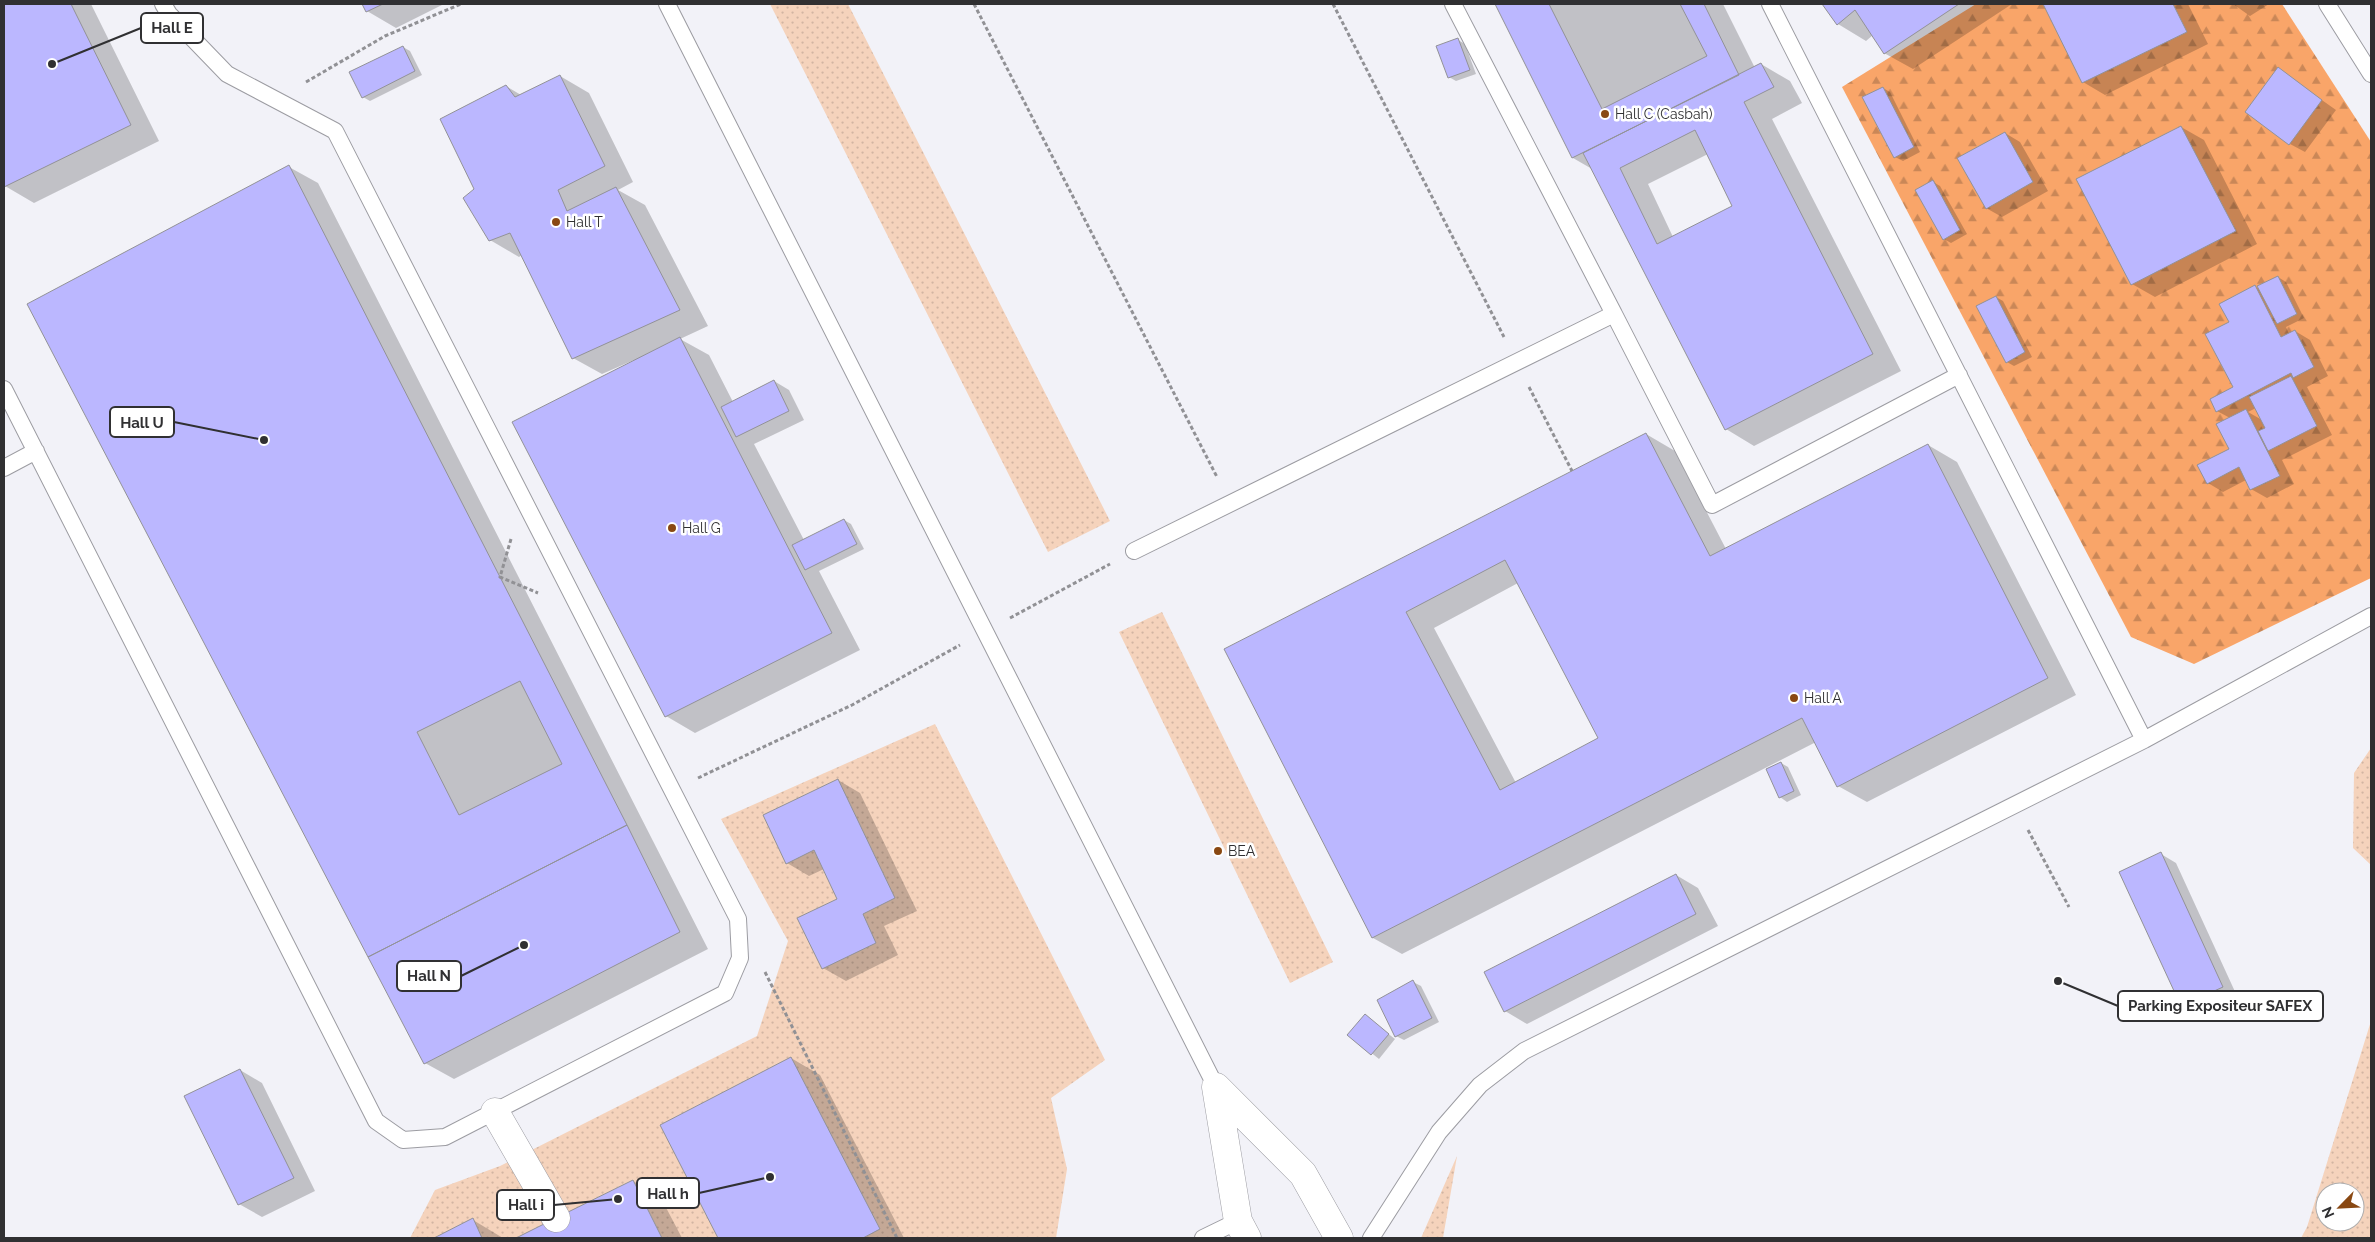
<svg xmlns="http://www.w3.org/2000/svg" width="2375" height="1242" font-family="Raleway,sans-serif">
<defs>
<pattern id="grass-dots" width="8" height="8" patternUnits="userSpaceOnUse" patternTransform="scale(1.25)"><rect width="8" height="8" fill="#f5d3bc"/><path d="M2 2h.1M6 6h.1" fill="none" stroke="#d2b5a2" stroke-width="1.8" stroke-linecap="round"/></pattern>
<pattern id="forest-firs" width="22" height="20" patternUnits="userSpaceOnUse" patternTransform="scale(1.25)"><rect width="22" height="20" fill="#f9a569"/><path d="M5 1l3.5 6h-7zM16 11l3.5 6h-7z" fill="#ca8757"/></pattern>
</defs>
<rect width="100%" height="100%" fill="#f2f2f8"/>
<!-- grass -->
<path fill="url(#grass-dots)" fill-rule="evenodd" d="M770,4H848L1110,521L1048,552Z
M1162,612L1333,962L1290,983L1119,632Z
M935,724L1105,1060L1051,1098L1067,1169L1056,1238H662L633,1180L517,1238H482L473,1219L434,1238H410L435,1190L500,1166L757,1036L788,941L721,819Z
M2371,748V865L2353,848L2354,773Z
M2371,1021V1238H2301L2307,1227ZM2325,1192H2355V1222H2325Z
M1457,1156L1443,1238H1421Z"/>
<!-- forest -->
<path fill="url(#forest-firs)" d="M1976,4H2282L2371,142V578L2194,664L2131,637L1842,87Z"/>
<!-- shadow -->
<path fill="#0003" fill-rule="evenodd" d="M4,4H91L159,141L34,203L5,186Z
M364,4H444L396,28L367,11Z
M1496,4H1723L1755,68L1761,64L1790,81L1802,103L1772,119L1901,371L1754,446L1726,429L1592,169L1573,158ZM1708,154L1734,206L1673,237L1648,184Z
M1824,4H2012L1913,69L1884,53L1873,35L1866,41L1838,24Z
M2045,4H2188L2208,44L2105,95L2083,82Z
M2233,4H2269L2250,16Z
M1458,40L1465,44L1476,74L1456,81L1449,77Z
M403,47L410,51L422,75L370,101L363,97Z
M2278,69L2336,110L2305,152L2290,144Z
M560,76L589,93L633,182L618,190L645,205L708,326L680,339L709,355L733,402L774,381L789,390L804,420L754,444L804,540L844,520L851,524L864,549L819,571L860,650L695,733L666,716L635,362L634,360L602,374L573,358L522,255L519,257L490,240L476,189L506,86L521,95Z
M1883,88L1890,92L1920,152L1903,161L1895,157Z
M2181,127L2204,140L2257,244L2155,297L2132,284Z
M2005,133L2020,142L2048,191L2002,217L1986,208Z
M289,167L318,183L708,949L454,1079L425,1063Z
M1933,182L1940,186L1967,234L1951,243L1944,239Z
M2278,277L2286,282L2304,318L2286,327L2289,334L2295,331L2310,340L2328,376L2307,387L2332,435L2282,460L2294,484L2267,498L2251,489L2246,480L2223,492L2208,483L2231,449L2230,418L2217,411L2235,387L2231,322L2255,287L2261,290ZM2256,408L2262,420L2248,412Z
M1996,297L2003,301L2032,357L2014,366L2007,362Z
M1646,434L1675,451L1726,549L1928,445L1957,462L2076,695L1867,802L1838,786L1816,742L1402,954L1373,938L1226,650ZM1518,583L1600,739L1516,783L1434,628Z
M1781,763L1788,767L1801,795L1787,802L1780,797Z
M838,780L860,793L917,911L884,926L898,955L846,981L823,968L839,899L824,869L809,876L787,863Z
M2161,854L2176,863L2237,996L2197,1014L2182,1005Z
M1676,875L1698,888L1718,926L1527,1024L1505,1011Z
M1413,982L1421,986L1439,1022L1404,1040L1396,1036Z
M1365,1016L1395,1039L1379,1059L1349,1035Z
M791,1058L820,1075L904,1238H719L662,1125Z
M240,1070L262,1083L315,1191L262,1217L239,1204L186,1097Z
M633,1181L661,1198L682,1238H519Z
M473,1220L503,1238H436Z"/>
<!-- building -->
<path fill="#bbb7ff" stroke="#929297" fill-rule="evenodd" d="M4,4H71L131,125L4,187Z
M362,4H383L366,12Z
M1495,4H1704L1739,75L1572,158Z
M1549,4H1680L1707,56L1602,109Z
M1822,4H1959L1884,54L1855,10L1837,25Z
M2043,4H2173L2187,32L2082,83Z
M1458,38L1470,70L1448,78L1436,46Z
M403,46L415,71L362,98L349,72Z
M1761,63L1774,87L1744,102L1873,354L1725,430L1583,153ZM1695,130L1732,206L1657,244L1620,168Z
M2278,67L2322,100L2289,145L2245,112Z
M560,75L605,166L558,190L567,211L616,187L680,310L572,359L510,233L489,241L463,198L474,189L440,119L506,85L515,97Z
M1883,87L1914,147L1894,158L1862,97Z
M2181,126L2236,231L2131,285L2076,179Z
M2005,132L2033,182L1986,209L1957,158Z
M289,165L627,825L368,957L27,304Z
M1933,180L1960,230L1943,240L1915,190Z
M2278,276L2297,314L2277,324L2257,286Z
M2255,285L2281,337L2295,330L2314,367L2293,378L2291,373L2216,412L2210,399L2233,387L2205,334L2229,322L2219,304Z
M1996,296L2025,352L2006,363L1976,306Z
M680,337L832,633L665,717L512,422Z
M2291,376L2317,426L2268,451L2258,431L2265,428L2249,397Z
M774,380L789,411L736,437L721,407Z
M2246,409L2280,476L2250,490L2239,467L2207,484L2197,465L2229,449L2216,424Z
M1646,433L1710,556L1928,444L2048,678L1837,787L1802,718L1372,938L1224,649ZM1505,560L1598,738L1500,790L1406,612Z
M844,519L857,544L805,570L792,545Z
M520,681L562,764L459,815L417,732Z
M1781,762L1794,791L1779,798L1766,769Z
M838,779L895,898L863,914L876,943L822,969L797,918L837,899L814,850L786,864L763,815Z
M627,825L680,932L424,1064L368,957Z
M2161,852L2223,987L2181,1006L2119,872Z
M1676,874L1696,914L1504,1012L1484,972Z
M1413,980L1432,1018L1395,1037L1377,1000Z
M1365,1014L1389,1034L1371,1055L1347,1035Z
M791,1057L880,1229L863,1238H718L660,1125Z
M240,1069L294,1178L238,1205L184,1096Z
M633,1180L662,1238H516L556,1218Z
M473,1218L482,1238H434Z"/>
<g fill="none" stroke-linecap="round" stroke-linejoin="round">
<defs>
<path id="lane" d="M667,4L1216,1087
M1770,4L2144,740
M2327,4L2371,74
M1614,314L1712,505L1959,375
M4,389L376,1121L403,1140L445,1137L725,993L740,958L738,919L335,131L227,74L169,14L163,4
M4,468L36,451
M1134,551L1614,314L1453,4
M1203,1238L1238,1221
M1371,1238L1439,1132L1480,1085L1524,1051L2144,740L2371,616"/>
<path id="street" d="M495,1112L556,1218"/>
<path id="secondary" d="M1216,1087L1303,1174L1339,1238
M1216,1087L1238,1221L1247,1238"/>
</defs>
<!-- lane casing -->
<use href="#lane" stroke="#9c9ca2" stroke-width="18"/>
<!-- street casing -->
<use href="#street" stroke="#9c9ca2" stroke-width="29"/>
<!-- secondary casing -->
<use href="#secondary" stroke="#9c9ca2" stroke-width="29"/>
<!-- path -->
<path stroke="#919195" stroke-width="3" stroke-dasharray="4 2.5" stroke-linecap="butt" d="M974,4L1217,477
M1333,4L1504,337
M306,82L385,36L461,4
M1529,387L1572,471
M511,539L500,577L538,593
M1010,618L1110,564
M698,778L852,705L960,645
M2028,830L2069,907
M765,972L897,1238"/>
<!-- lane -->
<use href="#lane" stroke="#fff" stroke-width="16"/>
<!-- street -->
<use href="#street" stroke="#fff" stroke-width="28"/>
<!-- secondary -->
<use href="#secondary" stroke="#fff" stroke-width="28"/>
</g>
<!-- markers -->
<g fill="#894812" stroke="#fff" stroke-width="2">
<circle cx="1605" cy="114" r="5"/>
<circle cx="556" cy="222" r="5"/>
<circle cx="672" cy="528" r="5"/>
<circle cx="1794" cy="698" r="5"/>
<circle cx="1218" cy="851" r="5"/>
</g>
<g text-anchor="middle" dominant-baseline="central" stroke-width="5" stroke-linejoin="round" paint-order="stroke">
<!-- poi labels -->
<g font-size="14" fill="#303032" stroke="#fff" text-anchor="start">
<text x="1615" y="114">Hall C (Casbah)</text>
<text x="566" y="222">Hall T</text>
<text x="682" y="528">Hall G</text>
<text x="1804" y="698">Hall A</text>
<text x="1228" y="851">BEA</text>
</g>
</g>
<!-- callouts -->
<path fill="none" stroke="#303032" stroke-width="2" d="M52 64L141 28M264 440L174 422M524 945L461 976M2058 981L2118 1006M770 1177L699 1193M618 1199L554 1205"/>
<g fill="#303032" stroke="#fff" stroke-width="2">
<circle cx="52" cy="64" r="5"/>
<circle cx="264" cy="440" r="5"/>
<circle cx="524" cy="945" r="5"/>
<circle cx="2058" cy="981" r="5"/>
<circle cx="770" cy="1177" r="5"/>
<circle cx="618" cy="1199" r="5"/>
</g>
<g fill="#fff" stroke="#303032" stroke-width="2">
<rect x="141" y="13" width="62" height="30" rx="5"/>
<rect x="110" y="407" width="64" height="30" rx="5"/>
<rect x="397" y="961" width="64" height="30" rx="5"/>
<rect x="2118" y="991" width="205" height="30" rx="5"/>
<rect x="637" y="1178" width="62" height="30" rx="5"/>
<rect x="497" y="1190" width="57" height="30" rx="5"/>
</g>
<g font-size="15" text-anchor="middle" font-weight="bold" fill="#303032">
<text x="172" y="33">Hall E</text>
<text x="142" y="428">Hall U</text>
<text x="429" y="981">Hall N</text>
<text x="2220" y="1011">Parking Expositeur SAFEX</text>
<text x="668" y="1199">Hall h</text>
<text x="526" y="1210">Hall i</text>
</g>
<!-- border -->
<rect width="2375" height="1242" fill="none" stroke="#303032" stroke-width="10"/>
<!-- north arrow -->
<g transform="translate(2340 1207) rotate(246)"><circle r="24" fill="#ffffff" stroke="#acacad"/>
<path d="M0-4L9 19L0 12L-9 19Z" fill="#894812"/>
<text y="-8" font-size="14" font-weight="bold" text-anchor="middle" fill="#303032">N</text>
</g>
</svg>
